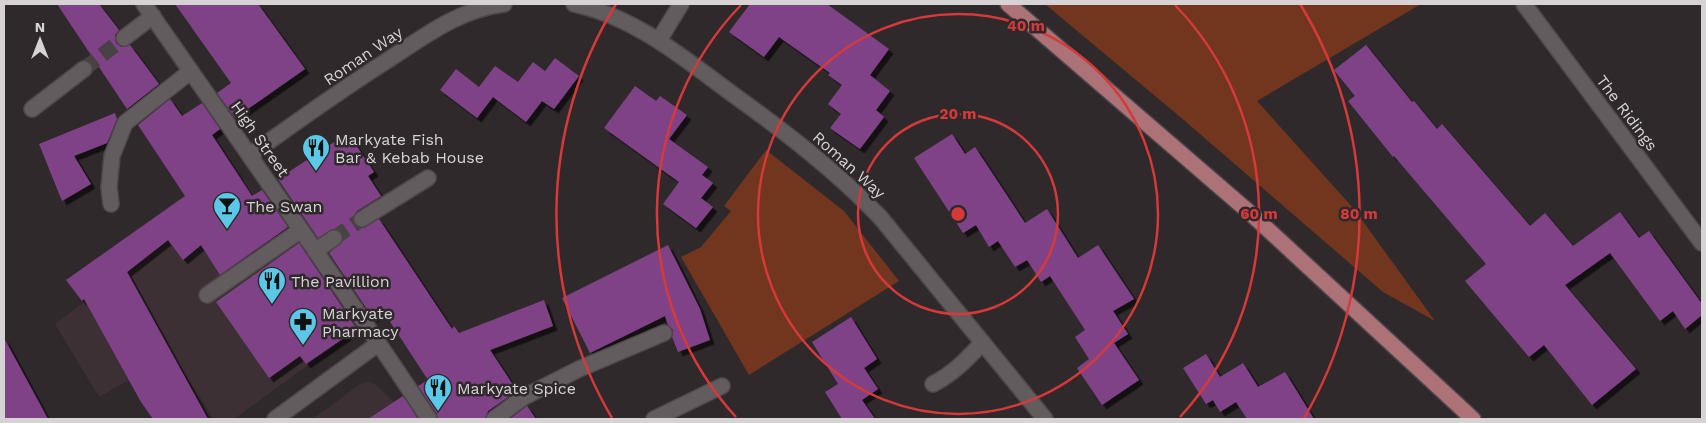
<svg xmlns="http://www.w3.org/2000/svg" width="1706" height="423" font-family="'Work Sans',sans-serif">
<defs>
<filter id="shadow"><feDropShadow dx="4.5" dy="4.5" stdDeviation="0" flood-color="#0009"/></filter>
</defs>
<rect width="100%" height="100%" fill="#2f292b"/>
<!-- built -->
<path fill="#3c3035" d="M245,181L351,334L234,419H214L173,356L99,397L55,324Z
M367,382L375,384L394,402L368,419H313L360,384Z"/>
<!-- green -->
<path fill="#72361f" d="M1045,4H1421L1257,101L1354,209L1435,321L1383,292L1185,121Z
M766,150L844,211L899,281L749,375L681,257L701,247L731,211L724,206Z"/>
<!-- building -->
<path fill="#7f4287" filter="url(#shadow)" d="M57,4H99L119,30L115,35L116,43L121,47L130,45L159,84L127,109Z
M175,4H258L305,69L235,118L217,93L231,83Z
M750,4H827L889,49L870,75L890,91L876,110L884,117L860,149L830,128L841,114L828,104L842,85L828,75L830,73L779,37L764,57L729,32Z
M1366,45L1412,102L1414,101L1437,129L1442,124L1530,226L1545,213L1573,246L1620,212L1639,238L1649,231L1702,304V315L1685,329L1673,311L1660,321L1610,253L1565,285L1636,369L1592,405L1544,345L1529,357L1465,281L1486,264L1394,156L1393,157L1348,101L1355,96L1334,70Z
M555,58L579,76L554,109L542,101L526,122L493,97L477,118L440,90L456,69L479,87L495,66L518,82L533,62L545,71Z
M635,86L656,101L660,96L687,115L669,139L708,167L702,175L713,183L701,198L713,207L696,228L663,204L679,182L604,128Z
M170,99L182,116L202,103L220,129L212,135L252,196L262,190L288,227L220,275L201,245L183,260L168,240L127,272L208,419H153L141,402L84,299L82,301L66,280L185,196L138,125Z
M115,113L117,119L107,143L74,156L91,184L62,201L39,144Z
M348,133L374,172L368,176L381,196L357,211L353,219L354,224L358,227L363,228L379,219L452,329L454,326L459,333L544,300L553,326L490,350L517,391L488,411L485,419H438L437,414L418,386L428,380L383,311L373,318L329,253L342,242L343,238L342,233L338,230L333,229L318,238L278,179Z
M952,134L965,154L975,147L1025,223L1047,209L1078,258L1098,245L1134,299L1113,311L1128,334L1114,343L1139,380L1102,405L1077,368L1089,359L1075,337L1085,330L1050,276L1041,282L1027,260L1015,267L998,241L989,247L976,225L963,233L914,158Z
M299,243L357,329L306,364L300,356L269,378L216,302Z
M668,245L700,309L710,340L678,352L672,337L673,330L668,325L665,316L590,353L562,298Z
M851,317L877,359L864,368L878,389L862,400L875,419H842L825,392L838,384L812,342Z
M4,338L48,419H4Z
M1206,354L1220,377L1243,363L1258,387L1285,372L1314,419H1247L1236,402L1220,412L1213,400L1206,404L1183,368Z
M403,396L418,419H368Z
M527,406L536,419H510Z"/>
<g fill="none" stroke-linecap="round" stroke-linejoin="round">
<!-- minor-tunnel -->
<path stroke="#484244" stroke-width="15" stroke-dasharray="15 8" stroke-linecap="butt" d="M84,69L124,38
M334,238L362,219"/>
<defs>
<path id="minor" d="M144,4C240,142 337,279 429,419
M574,4C635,17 682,57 731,93C784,131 835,170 880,217L1045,419
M1524,4L1702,243
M124,38L153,16
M659,40L681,4
M32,109L84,69
M250,155C295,123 339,91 385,62C422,38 459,9 504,4
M111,204L109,187L112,156L125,123L191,71
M362,219L428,178
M315,251L334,238
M207,295L301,230
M933,384C954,373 966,360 982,343
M275,419L379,343
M494,419L524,397L579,369L664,333
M654,419L722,386"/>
<path id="major" d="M1008,4L1249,212L1473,419"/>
</defs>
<!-- minor casing -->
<use href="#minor" stroke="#4d474a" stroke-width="18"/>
<!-- major casing -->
<use href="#major" stroke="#4d474a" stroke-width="18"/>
<!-- minor -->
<use href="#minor" stroke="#635c5f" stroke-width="15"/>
<!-- major -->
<use href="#major" stroke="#ad7278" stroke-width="15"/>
</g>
<!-- distance rings -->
<g fill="none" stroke="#d63939" stroke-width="2.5">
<circle cx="958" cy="214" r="100"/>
<circle cx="958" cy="214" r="200"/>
<path d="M736 417A301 301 0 0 1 741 5M1175 5A301 301 0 0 1 1180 417"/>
<path d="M612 418A401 401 0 0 1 616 4M1300 4A401 401 0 0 1 1304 418"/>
</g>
<!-- icons -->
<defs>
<symbol id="restaurant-pin" viewBox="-11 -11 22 30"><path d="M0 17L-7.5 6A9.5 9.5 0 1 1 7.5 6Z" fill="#5ac8e6" stroke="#2f292b"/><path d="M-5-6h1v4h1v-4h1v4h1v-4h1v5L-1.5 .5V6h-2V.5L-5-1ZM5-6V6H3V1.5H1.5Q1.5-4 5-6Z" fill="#111"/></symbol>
<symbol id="bar-pin" viewBox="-11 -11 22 30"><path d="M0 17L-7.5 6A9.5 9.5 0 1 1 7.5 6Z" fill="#5ac8e6" stroke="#2f292b"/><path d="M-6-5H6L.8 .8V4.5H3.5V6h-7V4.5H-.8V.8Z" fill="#111"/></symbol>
<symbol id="pharmacy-pin" viewBox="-11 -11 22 30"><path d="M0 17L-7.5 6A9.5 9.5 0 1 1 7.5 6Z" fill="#5ac8e6" stroke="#2f292b"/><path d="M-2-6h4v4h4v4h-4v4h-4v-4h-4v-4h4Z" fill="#111"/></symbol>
</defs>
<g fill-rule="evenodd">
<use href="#restaurant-pin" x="300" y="132" width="32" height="43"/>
<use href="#bar-pin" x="211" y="190" width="32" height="43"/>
<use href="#restaurant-pin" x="256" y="265" width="32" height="43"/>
<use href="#pharmacy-pin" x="287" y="306" width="32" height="43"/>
<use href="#restaurant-pin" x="422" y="372" width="32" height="43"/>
</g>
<g text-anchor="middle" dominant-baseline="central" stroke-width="5" stroke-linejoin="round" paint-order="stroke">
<!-- street labels -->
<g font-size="16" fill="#d7d3d4" stroke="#2f292b">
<text transform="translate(363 56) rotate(-34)">Roman Way</text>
<text transform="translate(1627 113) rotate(53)">The Ridings</text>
<text transform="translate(260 139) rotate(55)">High Street</text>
<text transform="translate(849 165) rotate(42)">Roman Way</text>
</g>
<!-- poi labels -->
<g font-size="16" fill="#d7d3d4" stroke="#2f292b" text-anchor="start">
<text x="335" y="139">Markyate Fish<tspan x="335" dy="18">Bar &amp; Kebab House</tspan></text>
<text x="246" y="206">The Swan</text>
<text x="291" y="281">The Pavillion</text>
<text x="322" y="313">Markyate<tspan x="322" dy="18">Pharmacy</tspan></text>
<text x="457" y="388">Markyate Spice</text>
</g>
</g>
<circle cx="958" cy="214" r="8" fill="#d63939" stroke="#2f292b" stroke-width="2.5"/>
<g font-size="15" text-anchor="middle" font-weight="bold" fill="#d63939" stroke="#2f292b" stroke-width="5" stroke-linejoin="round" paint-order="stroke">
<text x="1026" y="31">40 m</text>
<text x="958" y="119">20 m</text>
<text x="1259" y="219">60 m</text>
<text x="1359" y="219">80 m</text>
</g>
<!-- border -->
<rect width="1706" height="423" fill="none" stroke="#d7d3d4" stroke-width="10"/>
<!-- north arrow -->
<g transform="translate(40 40)" stroke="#2f292b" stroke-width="4" paint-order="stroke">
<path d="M0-4L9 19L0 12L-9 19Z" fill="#d7d3d4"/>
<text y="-8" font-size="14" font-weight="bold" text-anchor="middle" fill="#d7d3d4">N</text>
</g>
</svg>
